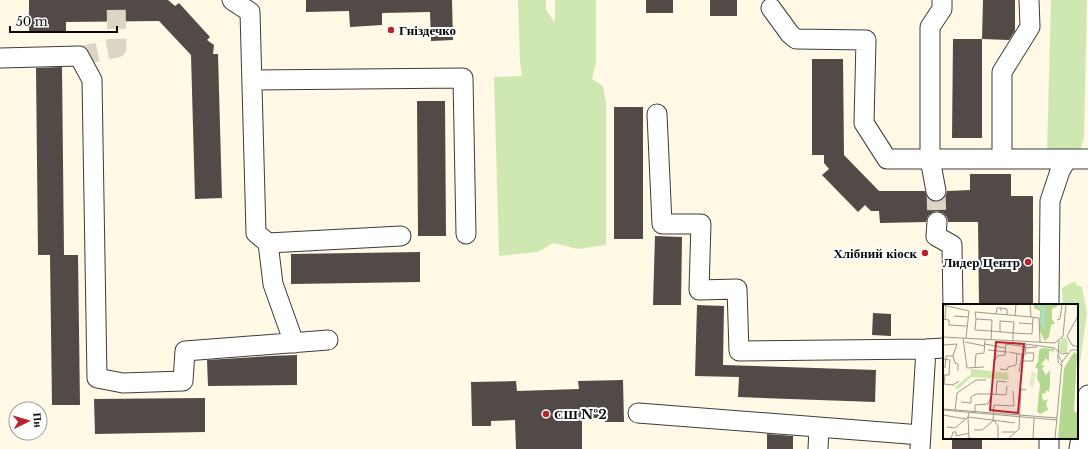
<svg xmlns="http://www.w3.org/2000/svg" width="1088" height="449" font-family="'Libre Baskerville',serif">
<rect width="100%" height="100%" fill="#fff9e6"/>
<!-- green -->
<path fill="#cfe8b1" d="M518,0H546V10L555,23V0H596V63L592,79L603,86L606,102V245L578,249L553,243L538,252L499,256L494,77L522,76L520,62Z
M1051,0H1087L1084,139L1079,152L1047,153Z
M1075,281L1077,285L1082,287L1087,313L1077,384V305H1063L1062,288Z"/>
<!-- building -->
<path fill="#524a46" d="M29,0H168L175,6L179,3L210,37L207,40L214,45L213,54H218L222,198L195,199L191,55L159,21L66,22V33H29Z
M306,0H452L453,40L431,41L430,12L382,13V25L350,27L349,11L306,12Z
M646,0H673V13H646Z
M710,0H737V16H710Z
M983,0H1015V31L1009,40L982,39Z
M953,39H982V138H952Z
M812,59H843L844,155L879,191H925L928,198L933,201L938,202L943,199L946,195L947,191L970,190V174H1011V196H1033V305H979L978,222H948L947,217L943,213L937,211L933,212L928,216L926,222L880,223L879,211H871L865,205L858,212L822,175L829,169L824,163V155H812Z
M62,67L64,255H78L80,405H52L50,255H38L36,68Z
M417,101H445L446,236H418Z
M614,107H643V239H614Z
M655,236L682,237L681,305H653Z
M420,252V282L291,284V254Z
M697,305L724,306L723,365L876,370L875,402L738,397L739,377L695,376Z
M873,313L891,314V336L872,335Z
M297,355V385L208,386L207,360L270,356Z
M623,380L624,422H605V418H582V449H516L515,420L491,421V426H472L471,382L516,381L517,391L579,389L578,381Z
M205,398V432L95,434L94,399Z
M767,434L793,436V449H767Z
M952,438H982V449H952Z"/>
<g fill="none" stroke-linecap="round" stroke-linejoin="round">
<!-- minor-tunnel -->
<path stroke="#dad5c5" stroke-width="19" stroke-dasharray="19 10" stroke-linecap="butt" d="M79,56L117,48L116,0
M936,191L937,222"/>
<defs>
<path id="minor" d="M232,0L250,12L256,233L268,243L401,236
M771,8L790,34L796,39L866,40L864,123L887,159H1088
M0,58L79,56L92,80L97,378L123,383L183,381L185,351L328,340
M252,80L463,78L466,234
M657,114L662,224H701L699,290L737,289L739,351L926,349
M1002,158V72L1030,27L1029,0
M936,191L930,159V27L942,9V0
M937,222L936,236L952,245L953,305
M268,243L273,284L294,343
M1049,305L1050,201L1060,171L1067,159
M638,413L921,435
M818,449L819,427
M920,449L926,349L944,348
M1049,449V438
M1079,449L1088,395"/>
</defs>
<!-- minor casing -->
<use href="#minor" stroke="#3c3c3c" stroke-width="21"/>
<!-- minor -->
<use href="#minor" stroke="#fff" stroke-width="19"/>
</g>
<!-- markers -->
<g fill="#b82330" stroke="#fff" stroke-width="1.5">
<circle cx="391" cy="30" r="4"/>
<circle cx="925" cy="253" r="4"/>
<circle cx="1028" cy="262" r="4"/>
<circle cx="546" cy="414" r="4"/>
</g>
<g text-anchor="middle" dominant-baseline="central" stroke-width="4" stroke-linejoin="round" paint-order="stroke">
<!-- poi labels -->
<g font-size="13" font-weight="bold" fill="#090909" stroke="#fff" text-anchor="start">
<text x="399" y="30">Гніздечко</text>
<text x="917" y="253" text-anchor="end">Хлібний кіоск</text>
<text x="1020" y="262" text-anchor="end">Лидер Центр</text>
<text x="554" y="414">СШ №2</text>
</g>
</g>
<!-- overview -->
<g transform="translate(943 304)">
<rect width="135" height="135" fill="#fff9e6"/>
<path d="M122,33L125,36L124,49L116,48L118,34ZM28,65L65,69L66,76L28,73L14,86L12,83L28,70Z" fill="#cfe8b1"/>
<path d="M91,0H118L109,5V15L112,20L108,21L106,33L102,37L96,26L97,7L91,4ZM99,44L111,45L110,49L108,46L106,48V58L103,54L98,61L102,62L99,64L103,71L107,66V81L106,88L103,86V89L99,90L100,97L105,95L103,100L105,106L97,110L94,107L97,80L94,75L95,65L92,63L95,58L96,46ZM131,48L134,50L131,107L135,110V135H115L121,64Z" fill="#b4d890"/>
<path d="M89,67L93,70L90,84L86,81Z" fill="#e1efc3"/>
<path fill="none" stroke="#abddf6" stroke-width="2" d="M93,0L101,6L99,19L102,23"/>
<path fill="none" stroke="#9d998e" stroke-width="1" d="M87,0L88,13L96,14L97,38M0,1L26,7L23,34M58,4L64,5V11M53,10L54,4H58V7M11,12L25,13M72,12L73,0M0,15L6,16V21L24,22M2,15L3,2M33,15L32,26L48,27L70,29L71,18L57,17V28M114,16L117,15L119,0M76,19L90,20M124,32L135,12M124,32L129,41L135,43M0,33L112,39L120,32L123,0M20,34L24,64L41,63M48,36L49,16L33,15L32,8L88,13M116,36L115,51L119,58M22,38L42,42M70,38V29L89,30L90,14M75,39L111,44L119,50L125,49M42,40L62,44M63,40L83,43M0,41L14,40L10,52H3L2,64M82,44L94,43M45,46L64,48M66,48L82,51L83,41M115,51V58L119,62M10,52L12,59L15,60V67M0,55L7,56L6,71H0M78,57H90L91,49H83M51,58L54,52L62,51L63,38M32,63L33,50L41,49L42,36M57,65L64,66L65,63L73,61L74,50M76,68L79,50M2,71L1,80L10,81L16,77M53,91L54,77L64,78M18,98L28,99V93L33,90H49M0,105L114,114M0,106L114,116M12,107L14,89L33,76H43M32,109V101L45,100L49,90L63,91L64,82M0,111L23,115M25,113L72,119M25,113L26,134L35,135M50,115L55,122V135M4,123L12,124L25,113L26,109M31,126H39L50,117L51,101L71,102L70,87M59,128H72M8,135L10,128H13V132L26,129M65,135L76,125L78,85L83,86M90,135L91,114M112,135L119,58L128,46H135"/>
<path fill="#b82330" fill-opacity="0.15" stroke="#b82330" stroke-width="2" d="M53,38L81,40L75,109L47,106Z"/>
<rect width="135" height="135" fill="none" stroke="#090909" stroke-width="2"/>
</g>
<!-- north arrow -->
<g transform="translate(28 421) rotate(85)"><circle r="19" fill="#ffffff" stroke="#9d9d9d"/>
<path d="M0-3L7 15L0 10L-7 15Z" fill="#b82330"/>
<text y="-6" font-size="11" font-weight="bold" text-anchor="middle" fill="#090909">Пн</text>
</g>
<!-- scale -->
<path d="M10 26v6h107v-6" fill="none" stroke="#090909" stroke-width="2"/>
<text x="16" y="26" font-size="12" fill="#090909" stroke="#ffffff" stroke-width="3" paint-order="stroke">50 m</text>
</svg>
